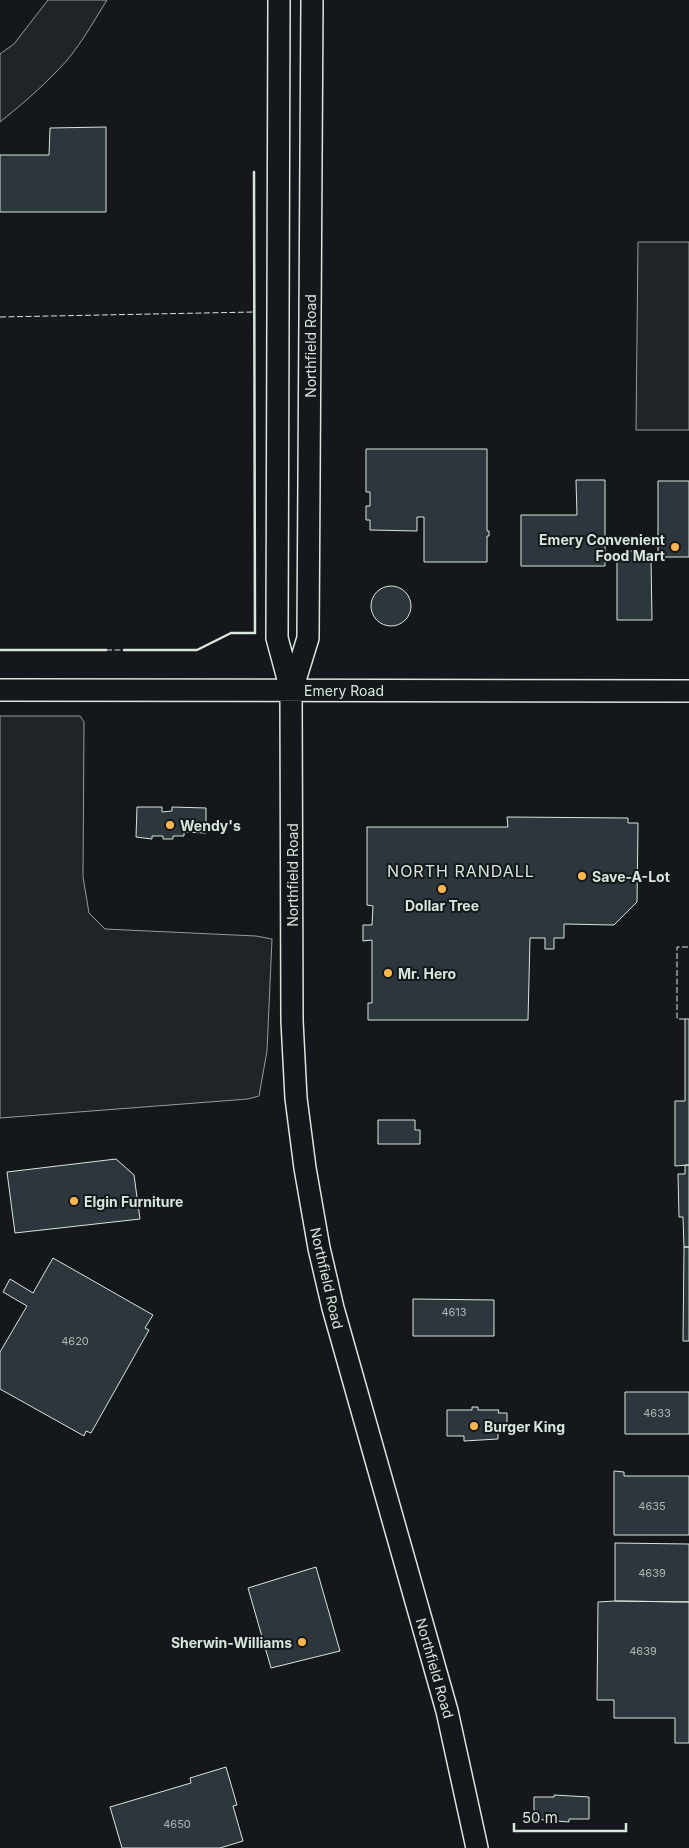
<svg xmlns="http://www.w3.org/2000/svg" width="689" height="1848" font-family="Inter,sans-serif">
<rect width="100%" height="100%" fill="#14181c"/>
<!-- green -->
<path fill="#202428" stroke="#939e99" d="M48,0H107C92,24 78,50 58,70C40,89 20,106 0,122V54L14,44Z
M638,242H689V430H636Z
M0,716H80L84,722L83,877L89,913L105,929L256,936L272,939L267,1051L259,1096L248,1099L0,1118Z"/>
<!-- building -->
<path fill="#2c363c" stroke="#d8e6dc" d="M106,127V212H0V155H49L50,128Z
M366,449H487V531H489V536H487V562H424V517H417V531L370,530V520H366V506H370V492H366Z
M576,480H605V566H521V515H577Z
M658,481H689V557H658Z
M629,551H637V559H651L652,620H617V559H629Z
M371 606a20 20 0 1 1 40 0a20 20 0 1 1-40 0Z
M137,807H162V812L172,811V807L206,808V833L184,832V836H173V839H163V836H152V839L136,837Z
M507,817L628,818V823H638L637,902L614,925L564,924V938H554V949H545V938H530L528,1020H368V1003H372V940L363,941V925H372L373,906L367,905V827H508Z
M685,1019H689V1165L675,1166V1101H685Z
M378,1120H415V1130H420V1144H378Z
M116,1159L134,1175L140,1219L15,1233L7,1172Z
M685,1165H689V1247H684L683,1217H679L678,1174H685Z
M684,1247H689V1341H683Z
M53,1258L153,1315L145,1328L149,1330L91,1433L86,1431L84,1436L0,1389V1352L27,1306L3,1292L10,1279L33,1293Z
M413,1299L494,1300V1336H413Z
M625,1392H689V1434H625Z
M472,1407H478V1410H499L498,1413H507V1424L498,1425V1439L464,1441V1436H447V1410H472Z
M614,1471L624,1472V1476H689V1535H614Z
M615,1543L689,1544V1602L615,1601Z
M316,1567L340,1651L271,1668L248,1588Z
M615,1601L689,1602V1743H675V1718H614V1700H597L598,1602Z
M226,1767L237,1805L233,1806L243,1841L220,1848H122L110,1807L191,1783L190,1778Z
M554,1795L589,1797V1819H569V1822L534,1819V1797H554Z"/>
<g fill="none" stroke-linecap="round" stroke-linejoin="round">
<defs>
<path id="major" d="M279,0L277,638L291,690L292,1021L296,1098L305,1168L319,1248L333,1308L447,1711L477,1848
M0,690L689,691
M292,690L308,638L312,0"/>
</defs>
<!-- major casing -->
<use href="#major" stroke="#d8e6dc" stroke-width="24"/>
<!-- major -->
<use href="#major" stroke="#14181c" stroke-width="21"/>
<!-- fence -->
<path stroke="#d8e6dc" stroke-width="1" stroke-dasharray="6 2.5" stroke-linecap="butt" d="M0,317L254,312
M106,650H124
M685,1019H677V947H689"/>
<!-- wall -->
<path stroke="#d8e6dc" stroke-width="2.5" d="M0,650H106
M124,650H197L231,633H255L254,172"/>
</g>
<!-- markers -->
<g fill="#ffb74d" stroke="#14181c" stroke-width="2">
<circle cx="675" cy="547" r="5"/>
<circle cx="170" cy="825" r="5"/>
<circle cx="582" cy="876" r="5"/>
<circle cx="442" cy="889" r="5"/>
<circle cx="388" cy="973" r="5"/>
<circle cx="74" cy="1201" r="5"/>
<circle cx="474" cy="1426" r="5"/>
<circle cx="302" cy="1642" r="5"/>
</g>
<g text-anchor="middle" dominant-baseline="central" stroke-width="4" stroke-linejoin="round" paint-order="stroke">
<!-- number labels -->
<g font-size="11" fill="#adbab4">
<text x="454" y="1312">4613</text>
<text x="75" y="1341">4620</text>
<text x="657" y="1413">4633</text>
<text x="652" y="1506">4635</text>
<text x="652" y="1573">4639</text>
<text x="643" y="1651">4639</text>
<text x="177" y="1824">4650</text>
</g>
<!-- street labels -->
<g font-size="14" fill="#d8e6dc" stroke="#14181c">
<text transform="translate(310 346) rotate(-90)">Northfield Road</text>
<text x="344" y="690">Emery Road</text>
<text transform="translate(292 875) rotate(-90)">Northfield Road</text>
<text transform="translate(327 1278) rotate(77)">Northfield Road</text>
<text transform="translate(435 1668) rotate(74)">Northfield Road</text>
</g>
<!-- poi labels -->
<g font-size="14" font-weight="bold" fill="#d8e6dc" stroke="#14181c" text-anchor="start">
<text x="665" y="539" text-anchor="end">Emery Convenient<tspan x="665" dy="16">Food Mart</tspan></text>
<text x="180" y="825">Wendy's</text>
<text x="592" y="876">Save-A-Lot</text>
<text x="442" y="905" text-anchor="middle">Dollar Tree</text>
<text x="398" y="973">Mr. Hero</text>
<text x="84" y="1201">Elgin Furniture</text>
<text x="484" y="1426">Burger King</text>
<text x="292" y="1642" text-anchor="end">Sherwin-Williams</text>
</g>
<!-- quarter labels -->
<g font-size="16" letter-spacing="1" fill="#d8e6dc" stroke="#14181c">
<text x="461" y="871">NORTH RANDALL</text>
</g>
</g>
<!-- scale -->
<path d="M514 1823v8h112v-8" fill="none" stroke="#d8e6dc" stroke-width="2.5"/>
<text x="522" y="1823" font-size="15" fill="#d8e6dc" stroke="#14181c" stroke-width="4" paint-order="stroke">50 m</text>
</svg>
